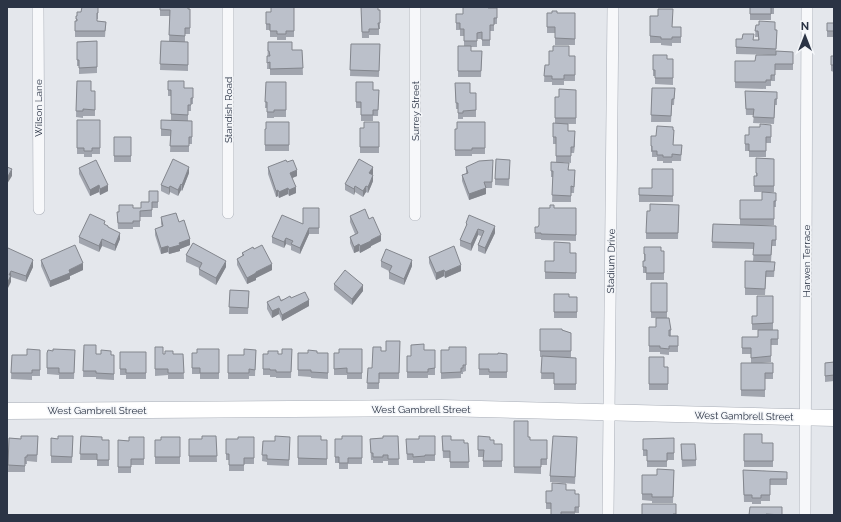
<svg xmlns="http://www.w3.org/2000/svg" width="841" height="522" font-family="Raleway,sans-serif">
<rect width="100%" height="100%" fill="#e4e7ec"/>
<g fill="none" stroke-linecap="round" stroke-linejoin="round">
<defs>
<path id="street" d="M38,7L39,209
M228,7V213
M415,215V7
M608,515L613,7
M805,515L807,7"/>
<path id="secondary" d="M7,411L441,408L834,418"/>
</defs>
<!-- street casing -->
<use href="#street" stroke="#a9aeb7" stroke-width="12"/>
<!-- secondary casing -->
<use href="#secondary" stroke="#a9aeb7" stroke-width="17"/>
<!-- street -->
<use href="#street" stroke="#f7f8fa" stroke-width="11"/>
<!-- secondary -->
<use href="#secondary" stroke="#fff" stroke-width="16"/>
</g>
<!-- wall -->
<path fill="#a1a5ae" d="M160,7L190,9V34H185V42L169,41L170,16H160Z
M294,7V37H286V40H277V37H270V30H266V12H271Z
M361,7L380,10V29H379V35H369V38H362Z
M750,7H774V14H771V20H750Z
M488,8H497V24H494V31H490V46H482V39H477V47H471V51H482L481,77H458V46H464V36H460V30H456V14H463Z
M98,13V19H97V21L106,22L105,37H75V21H76V16Z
M547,13H575V45H555V33H547Z
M650,16H673L672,27H681V43H672V46L661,45V43H650Z
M827,23H834V37H827Z
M756,25L777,30L776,51L793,52V70H775V81H771V86H766V89L735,88V61H755L769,55L736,54V39L758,40V37H755Z
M97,41V73L79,74V66H77V42Z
M161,41L188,42V71L160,70Z
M268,42L292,50H302L303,75H270V69H267Z
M351,44H380L379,77L350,76Z
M653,55L667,59H673V85L655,84V76H653Z
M569,56H575V81H564V85H552V82H544L545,65H549Z
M831,56H834V72L831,71Z
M77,81L91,91H95V116H83V118L76,117Z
M168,81L184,88H193V104H191V111H188V121H192V144H189V152H170L171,136H161V120H171V96H168Z
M266,82H286V117H274V118H267V108H265Z
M356,82L373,90H379L378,116H373V121H361V108H356Z
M455,83L470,93H476V117H463V119H458V109H456Z
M652,88H675L674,105H672L671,122H651Z
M576,90V124H568V131L575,137L574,153H571V163L563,162L569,170H575L574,193H571V202H552L553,177H551V162H556V144H553V123L555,124V97H559Z
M745,91L777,92V105H775L774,124L753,123L754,115H746Z
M77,120H100V154H92V157H84V154H77Z
M289,122V151H265V129H266Z
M379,122V153H360V128H364Z
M485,122V154H472V156H455V129H457Z
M771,125V143H766V157H749V151H745V144L749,135L760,127Z
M673,130L674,136L673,145H682L681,161H672V163H663V161H657V157H652V152H651V136H656Z
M114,137H131V162H114Z
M756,158L774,159V192H754V176H756Z
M287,162L297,176L292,178L296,193L289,196L288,194L279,198L278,196L276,197L268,174V167Z
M493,166L492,188H486V194L469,200L462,181V175L466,174V167Z
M510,166L509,186L495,185V179Z
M79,168L108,191L100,195L99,192L90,196L79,174Z
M673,169V202H639V188H652Z
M189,173L182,191L181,190L178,196L170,192L169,195L161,191V185Z
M373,174L372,175L373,181L371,186L368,193L366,192L363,197L355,192L354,195L345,190V184Z
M158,191V208H152V217H140V227H133V229H118L117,212L133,208H141L149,202Z
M776,193V207H774V225H740V200H762Z
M679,205L678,239H646V233L650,211Z
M319,208V234H309L300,254L291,250V246L286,244L284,248L272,243V237L303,224Z
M554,208H576V241L541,240V239H535V227H538Z
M350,216L369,219L381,241L371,246V247L360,253L359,251L354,253L350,243V237L355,234L350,222Z
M161,217L179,222L190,245L180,249V251L169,254L168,252L161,254L155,235V229L162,227L161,224Z
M466,223L495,233L485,254L478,251V245L481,236L478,235L471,251L460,246V240L466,227Z
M713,224L776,226V246H772L771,262L753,261L754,249L712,248Z
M105,225L120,239L115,251L102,246L99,252L79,243V237Z
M644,247L661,251H664V280H646V273H643V261H644Z
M254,249L272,270L256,278V280L247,284L237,265V259L242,256V253Z
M7,251L33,267L26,282L11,277V282Z
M570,253H576V279H545V261H554Z
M186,255L226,267L216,285L199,275V268L186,262Z
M429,257L461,271L445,278L444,276L436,280L429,263Z
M41,260L83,270L70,276V279L50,287L41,266Z
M381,261L412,266L404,285L389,279V271L381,267Z
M745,261L775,262L774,277H766L765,295H745Z
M651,283H667V318L671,330V336H669H678V352H669V355L660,354V352H649V327H656V318H651Z
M334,284L363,291L352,305L334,290Z
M230,290L249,291L248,314H229Z
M554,294L569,297H577V318H554Z
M773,296V330H752V316H757Z
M291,298L309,306L282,321L279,314L272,318L267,309V302Z
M540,329L562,330L571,333V357H558L576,358V390H554V379H541L542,357H540Z
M778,330V345H771V362L762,363H773V379H765V397L741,396V363H751V354H742V337H758Z
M400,341L399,379H379V389H367L368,368H372L381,351H386Z
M84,345L96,354L114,355V380L96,379V377H83Z
M155,347L163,354H183L184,379H168V375L155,376Z
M466,347V371L463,372V374H461V378L441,379V350H449Z
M219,349V379H200V374H192V353H197Z
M292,349L291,378H276V377H270V375H263V354H282Z
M362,349V379H347V375H334V353H339Z
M40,350V376H32V380L11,379L12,355H27Z
M75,350L74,379H59V375L47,374V353Z
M256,350L255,376H249V379H228V355H244Z
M424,350H435V375H428V378H407V356H411Z
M120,352H146V379H126V375H120Z
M298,353H328V379L311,378V377L298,376Z
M479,354H507V378H489V375H479Z
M649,357L664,367H668V390H649Z
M834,362V381L825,382V363Z
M514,421L528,437L530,440H547V465H541V474L514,473Z
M744,434L762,443H773V467H744Z
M38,436L37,462L27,461V464H25V472H8L9,438L21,439Z
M73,436L72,463H51V438L58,439Z
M81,436L102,440H109V466H97V460H80Z
M216,436L217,462H189V439H202Z
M298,436L321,440H327V465H298Z
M362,436V464H348V469H339V463H335V439H342Z
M398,436L399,465H388V461H383V463H373V460H371L370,439L383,438Z
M435,436V461H425V463H413V460H407L406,439H419Z
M442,436L451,440L464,443H468L469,468H450V458H443Z
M478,436L490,440L494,444H502V467H483V457H478Z
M144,437V465H131V473H118V440L129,441Z
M180,437V464H155V440H161Z
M254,437V464H244V471H229V460H226V439H238Z
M674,438V460H667V467H647V456H643V439Z
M263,441L290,443L289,466L267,465V462L262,461Z
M577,444L575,484L550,482V476Z
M681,444L696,460V466L682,467Z
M674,470L673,503H652V501L642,500V475H657Z
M743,470L787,472V485H770V501H761V504H752V502H744Z
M566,490L575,494H579V513H575V515H551V509H546V491Z"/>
<!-- shaded-wall -->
<path fill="#83868d" d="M575,131V137L574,153V147Z
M189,167V173L182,191V185Z
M373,167V174L369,179V173Z
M12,169V176L7,184V178Z
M297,170V176L290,179V173Z
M373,175V181L371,186L368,193V187Z
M181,184V190L178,196V190Z
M99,185V192L90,196V190Z
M108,185V191L100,195V189Z
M170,186V192L169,195V188Z
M355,186V192L354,195V189Z
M366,186V192L363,197V191Z
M296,187V193L289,196V190Z
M288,188V194L279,198V192Z
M486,188V194L469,200V194Z
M278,190V196L276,197V191Z
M495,226V233L485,254V248Z
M309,228V234L300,254V248Z
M478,229V235L471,251V244Z
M120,233V239L115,251V245Z
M381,235V241L371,246V247L360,253V246L371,240Z
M286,238V244L284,248V242Z
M102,239V246L99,252V246Z
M190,239V245L180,249V251L169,254V248L179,243Z
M359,244V251L354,253V247Z
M168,246V252L161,254V248Z
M33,260V267L26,282V276Z
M412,260V266L404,285V279Z
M226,261V267L216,285V278Z
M83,263V270L70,276V279L50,287V281L69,270Z
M272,264V270L256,278V280L247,284V278L256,272Z
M461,265V271L445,278V272Z
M444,270V276L436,280V273Z
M11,271V282L7,290V284L9,275Z
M363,285V291L352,305V299Z
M309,300V306L282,321V315Z
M279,308V314L272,318V311Z"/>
<!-- building -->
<path fill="#bbc0ca" stroke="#83868d" d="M82,7H98V13H97V21L106,22L105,31H75V21H77V19H76V16H77V12H81Z
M160,7H188V9H190V28H185V36L169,35L170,10H160Z
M271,7H294V31H286V34H277V31H270V24H266V12H271Z
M361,7H378V10H380V23H378L379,29H369V32H362Z
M463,7H488V8H497V18H494V25H490V40H482V32L477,33V41H464V29H460V23H456V14H463Z
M750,7H774H771V14H750Z
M658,9H673L672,27H681V37H672V39H661V37L650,36V16H658Z
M552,11H557V13H575V39L555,38V27H547V13H552Z
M759,21L775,22V30H777L776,49L736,47V39H742L743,34H754L753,40H759L758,31H755L756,25H759Z
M827,23H834V31H827Z
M97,41V67L79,68V60H77V42Z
M161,41L188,42V65L160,64Z
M268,42H292V50H302L303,68L270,69V62L267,63V56H270L269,51H268Z
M351,44H380L379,71L350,70Z
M458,46H471V51H482L481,71H458Z
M553,46H569V56H575V75H564V79H552V76H544L545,65H549V51H553Z
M776,51L793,52V64H775V75H771V80H766V82H735V61H755L756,55H776Z
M653,55H667V59H673V78H655V70H653Z
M831,56H834V65H831Z
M77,81H91V91H95V110L83,109V111H76Z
M168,81H184V88H193V98H191V105H188V115L171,114V90H168Z
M266,82H286V110H274V112H267V102H265Z
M356,82H373V90H379L378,110H373V115H361V102H356Z
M455,83H470V93H476V110L463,111V113H458V103H456Z
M652,88H675L674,99H672L671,116L651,115Z
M559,89L576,90V118H555V97H559Z
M745,91L777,92V99H775L774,118L753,117L754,109H746Z
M77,120H100V148H92V151H84V148H77Z
M161,120L192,121V137H189V146H170L171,130L161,129Z
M266,122H289V145H265V129H266Z
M364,122H379V147H360V128H364Z
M457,122H485V148H472V150H455V129H457Z
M553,123L568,124V131H575L574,147H571V156H556V137H553Z
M760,124L771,125V137H766V151H749V144H745V135H749V127H760Z
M657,126L673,127V130H674L673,145H682L681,155L672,154V157H663V155H657V151H652V146H651V136H656Z
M114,137H131V156H114Z
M756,158L774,159V186H754V176H757V173H756Z
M173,159L189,167L182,185L181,184L178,190L170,186L169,188L161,185Z
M359,159L373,167L369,173L373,175L371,180L368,187L366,186L363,191L355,186L354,189L345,184Z
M496,159L510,160L509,179H495Z
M96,160L108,185L100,189L99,185L90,190L79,168Z
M286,160L287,162L293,160L297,170L290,173L296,187L289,190L288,188L279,192L278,190L276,191L268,167Z
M493,160L492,182H484L486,188L469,194L462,175L468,173L466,167L479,161Z
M551,162L569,163L568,170H575L574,187L571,186V196L552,195L553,171H551Z
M7,167L12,169L7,178Z
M652,169H673V196L639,195V188H652Z
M149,191H158V202H152V210L140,211V221H133V223H118L117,212H119V205H133V208H141V202H149Z
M762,192L776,193V201H774V219H740V200H762Z
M650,204L679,205L678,233H646L647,211H650Z
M550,205H554V208H576V235L541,234V233H535V227H538L539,225V208H550Z
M303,208H319V228H309L300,248L291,244L293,241L286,238L284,242L272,237L282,215L303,224Z
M365,209L369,219L373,217L381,235L371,240V241L360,246L359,244L354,247L350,237L358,233L350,216Z
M176,213L179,222L184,220L190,239L179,243L180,245L169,248L168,246L161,248L155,229L163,226L161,217Z
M90,214L105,221L104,224L108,226V227L120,233L115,245L102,239L99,246L79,237Z
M469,215L495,226L485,248L478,245L484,231L478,229L471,244L460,240L467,224L466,223Z
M713,224L776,226V240H772L771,255H753L754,243L712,242Z
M554,242L570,243V253H576V273L545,272V261H554Z
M193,243L226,261L216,278L199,269L202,263L186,255Z
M75,245L83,263L69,270L70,273L50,281L41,260Z
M262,245L272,264L256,272V273L247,278L237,259L244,255L242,253L253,247L254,249Z
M454,246L461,265L445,272L444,270L436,273L429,257Z
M644,247H661V251H664V273H646V267H643V261H645V254H644Z
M8,248L32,259L33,260L26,276L11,271L9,275H11L7,284V251Z
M386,249L412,260L404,279L389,272L392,266L381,261Z
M745,261L775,262L774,271H766L765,289L745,288Z
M345,270L363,285L352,299L334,284Z
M651,283H667V312H651Z
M230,290L249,291L248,308L229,307Z
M305,292L309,300L282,315L279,308L272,311L267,302L279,296L281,301L290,296L291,298Z
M554,294H569V297H577V312H554Z
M757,296H773V323L752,324V316H757Z
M656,318H669L671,330H669V336H678V346H669V349L660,348V346H649V327H656Z
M540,329H562V330L571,333V351H540Z
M758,330H778V339H771V356L751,358V348H742V337H758Z
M386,341H400L399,373H379V383H367L368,368H372L373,347H381V351H386Z
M424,344V350H435V368L428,369V372H407V356H411V345Z
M84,345H96V354H101V350L111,351V355H114V374L96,373V371H83Z
M155,347H163V354H165V351H173V354H183L184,373H168V369H155Z
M449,347H466V365H463V368H461V372L441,373V350H449Z
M27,349L40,350V370H32V373H11L12,355H27Z
M53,349L75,350L74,373H59V368H47V353L48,350L53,351Z
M197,349H219V373H200V368H192V353H197Z
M244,349L256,350L255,370L249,369V373H228V355H244Z
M282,349H292L291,372H276V370H270V369H263V354H268V351H278V354H282Z
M339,349H362V373H347V368L334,369V353H339Z
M308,350L317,351V353H328V373L311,372V370H298V353H308Z
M120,352H146V373H126V369H120Z
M498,353L507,354V372H489V369H479V354H498Z
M542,356L576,358V384H554V373H541Z
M649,357H664V367H668V384H649Z
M834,362V375L825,376V363Z
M741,363H773V373H765V390H741Z
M514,421H528V437H530V440H547V459H541V467H514Z
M744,434H762V443H773V461H744Z
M21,436H38L37,455H27V457H25V466L8,465L9,438L21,439Z
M58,436H73L72,457L51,456V438L58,439Z
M81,436L102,437V440H109V460H97V454H80Z
M202,436H216L217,456H189V439H202Z
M275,436L290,437L289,460L267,459V455H262L263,441H275Z
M298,436H321V440H327V459L298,458Z
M342,436H362V458H348V463H339V457H335V439H342Z
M383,436H398L399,459H388V455H383V457H373V453H371L370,439L383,438Z
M419,436H435V455H425V456L413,457V454H407L406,439H419Z
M442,436H451V440H464V443H468L469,462H450V451H443Z
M478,436L490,437V440H494V444H502V461H483L484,450H478Z
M553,436L577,437L575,477L550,476Z
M129,437H144V459H131V467H118V440L129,441Z
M161,437H180V457H155V440H161Z
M238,437H254V458H244V465H229V454H226V439H238Z
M674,438V453H667V461H647V450H643V439Z
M681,444H695L696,460H682Z
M657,469L674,470L673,497H652V494H642V475H657Z
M743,470L787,472V479H770V495H761V498H752V495H744Z
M552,483L566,484V490H575V494H579V507H575V512H561V515H551V503H546V491H552Z
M642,504H676V514H673V515H642Z
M750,507H782V515L766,514V515H749Z"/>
<g text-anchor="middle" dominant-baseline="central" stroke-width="3" stroke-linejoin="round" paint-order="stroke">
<!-- street labels -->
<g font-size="10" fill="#2b3445" stroke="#f4f6f9">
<text transform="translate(38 108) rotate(-90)">Wilson Lane</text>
<text transform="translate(228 110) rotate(-90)">Standish Road</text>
<text transform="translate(415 111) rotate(-90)">Surrey Street</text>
<text transform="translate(611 261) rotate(-89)">Stadium Drive</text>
<text transform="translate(806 261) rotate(-90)">Harwen Terrace</text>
<text x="421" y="409">West Gambrell Street</text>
<text x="97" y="410">West Gambrell Street</text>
<text transform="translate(744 416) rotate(1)">West Gambrell Street</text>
</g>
</g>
<!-- border -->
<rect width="841" height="522" fill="none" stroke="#2b3445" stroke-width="16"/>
<!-- north arrow -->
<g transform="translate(805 36)" stroke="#f4f6f9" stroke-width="3" paint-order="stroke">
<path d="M0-3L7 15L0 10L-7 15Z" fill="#2b3445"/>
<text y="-6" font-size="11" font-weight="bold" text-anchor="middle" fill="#2b3445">N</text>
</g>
</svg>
